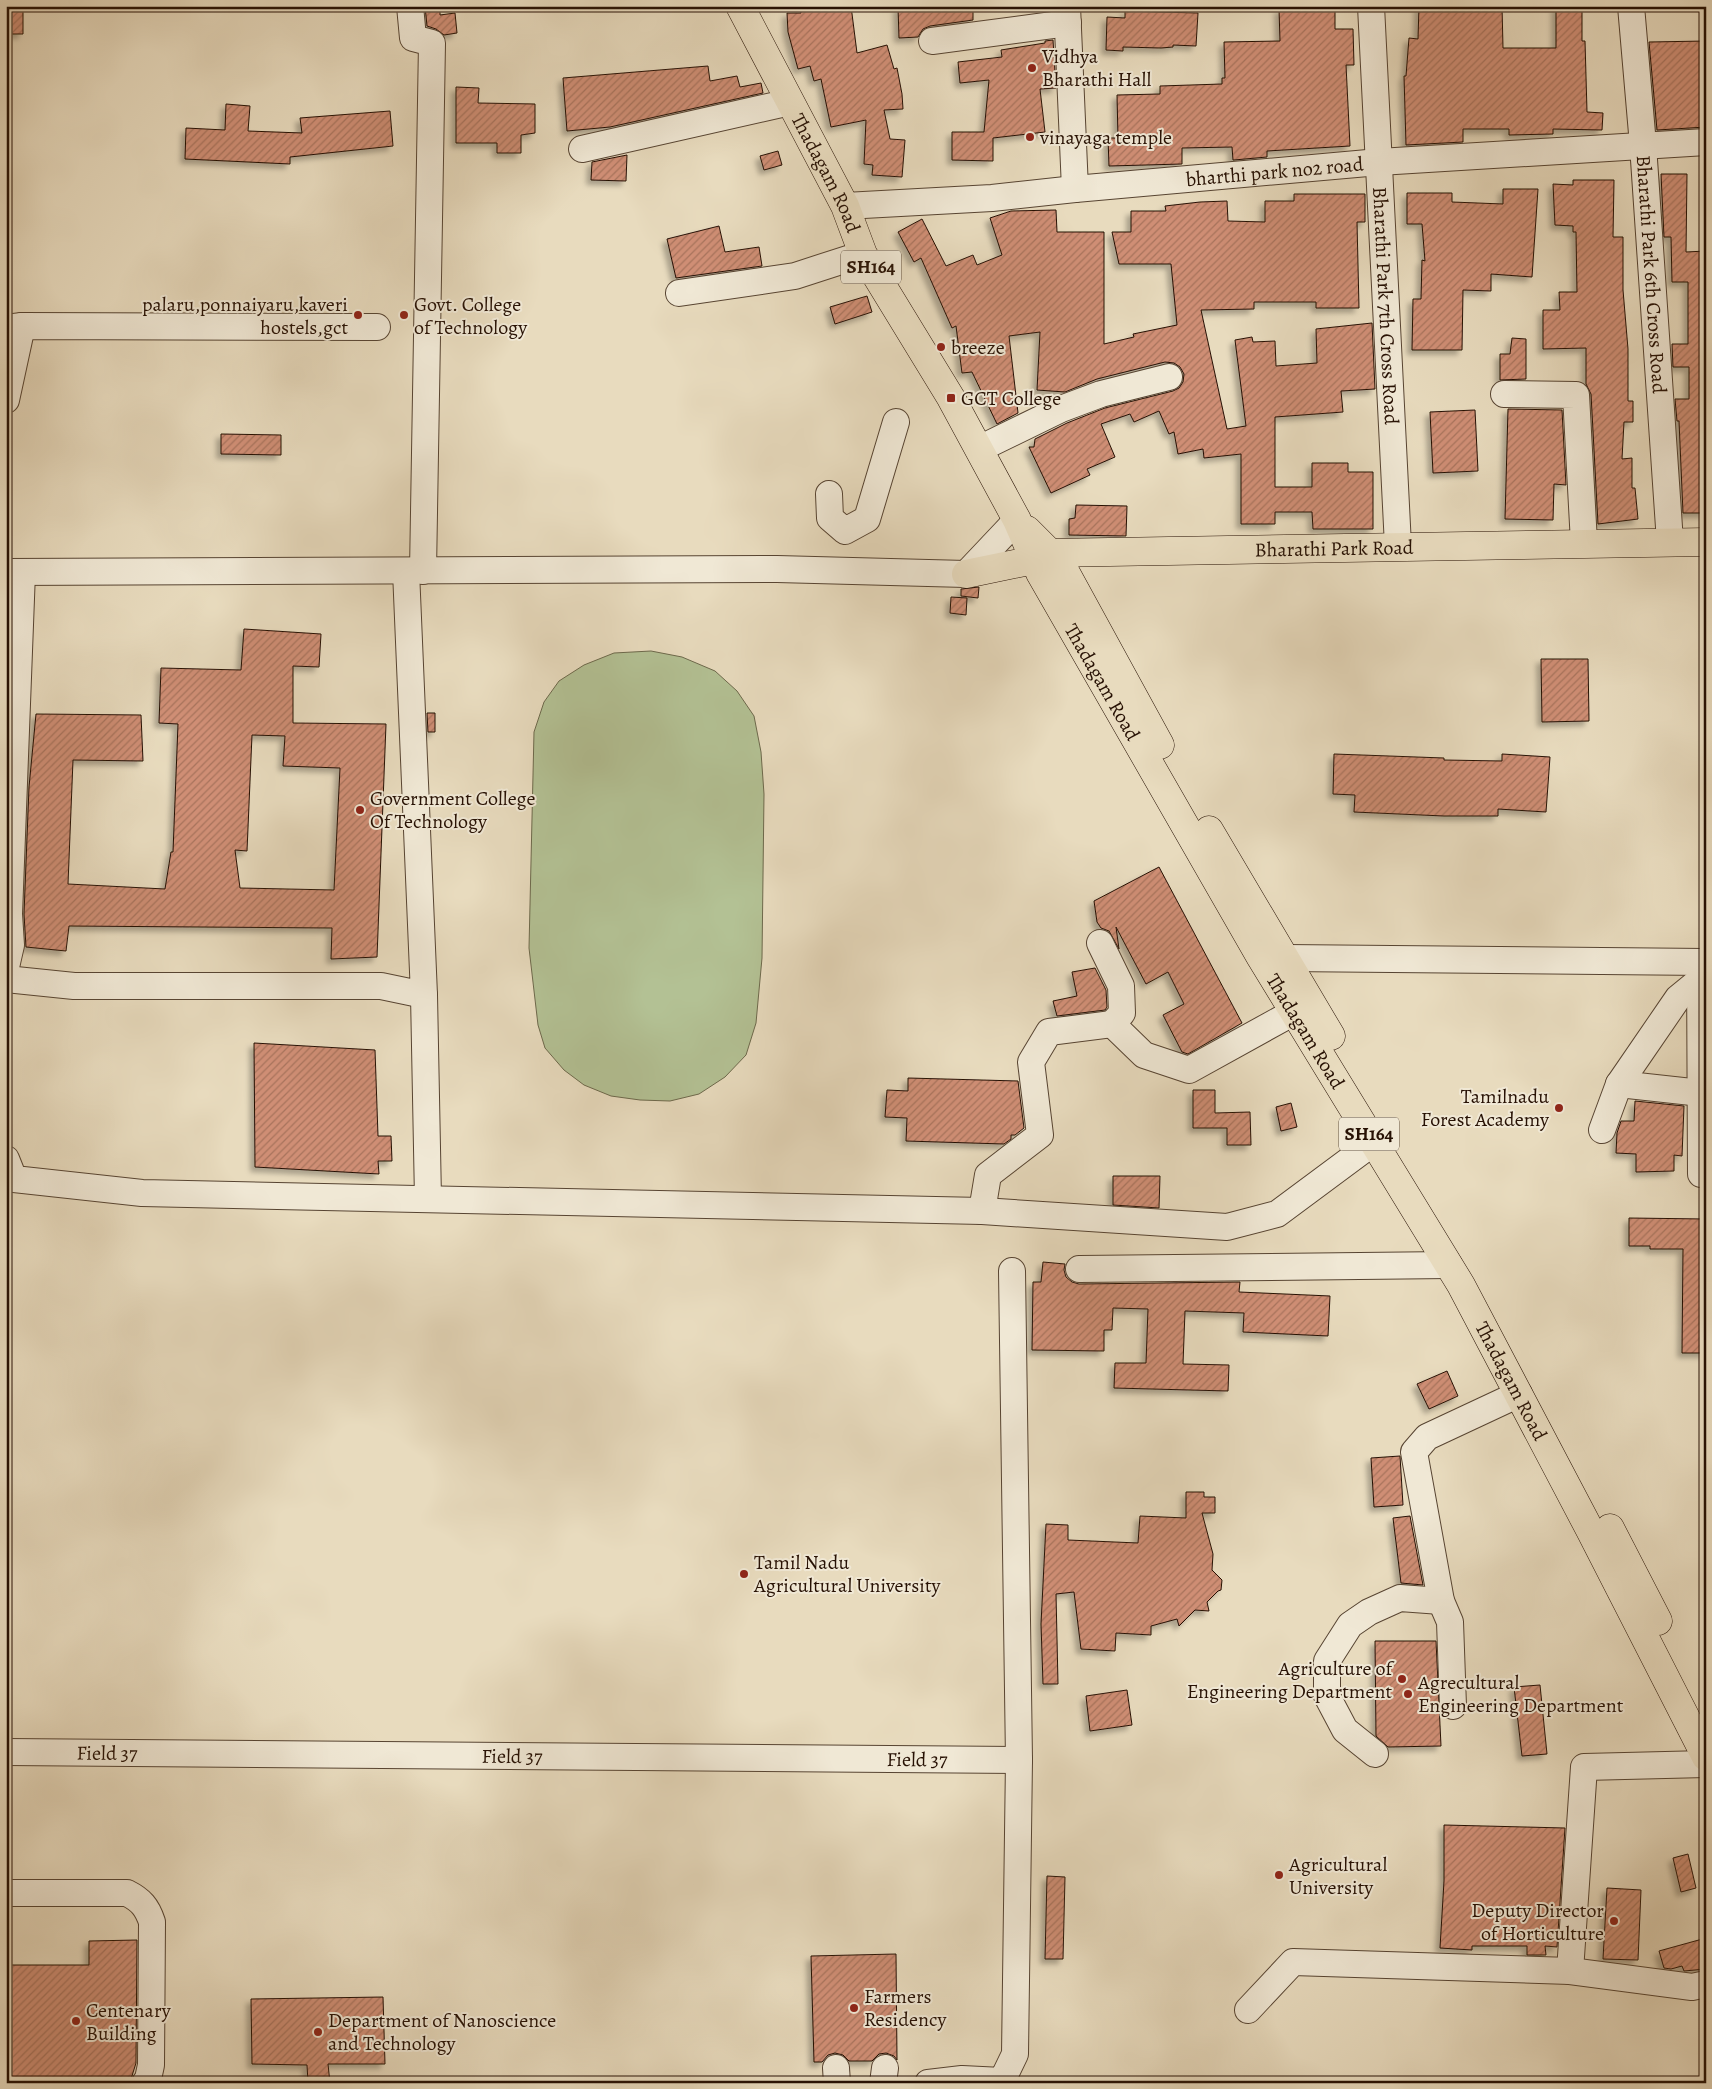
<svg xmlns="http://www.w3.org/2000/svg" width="1712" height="2089" font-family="Alegreya,serif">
<defs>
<pattern id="building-hatch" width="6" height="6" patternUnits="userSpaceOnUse" patternTransform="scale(1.25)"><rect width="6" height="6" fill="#cf8e74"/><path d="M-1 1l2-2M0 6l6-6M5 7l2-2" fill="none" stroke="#a8735d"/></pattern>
<filter id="shadow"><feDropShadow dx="-4.5" dy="4.5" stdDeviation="2.5" flood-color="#0004"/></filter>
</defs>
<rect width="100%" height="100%" fill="#e8dbbe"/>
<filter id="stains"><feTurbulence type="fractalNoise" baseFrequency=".004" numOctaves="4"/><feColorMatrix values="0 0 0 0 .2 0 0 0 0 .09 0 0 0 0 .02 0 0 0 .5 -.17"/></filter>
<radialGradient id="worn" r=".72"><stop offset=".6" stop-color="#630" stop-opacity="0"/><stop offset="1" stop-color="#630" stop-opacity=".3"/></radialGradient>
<!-- park -->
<path fill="#b3c194" stroke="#6d694c" d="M651,651L682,657L715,671L737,691L754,716L761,752L764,794L762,958L756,1023L746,1055L725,1077L699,1094L670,1101L640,1100L611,1096L584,1085L564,1070L545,1048L538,1025L529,948L534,732L544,702L559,681L584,665L614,653Z"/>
<!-- building -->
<path fill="url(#building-hatch)" stroke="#271104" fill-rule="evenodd" filter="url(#shadow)" d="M425,6H440V15L455,13L457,33L444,35L436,29L427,26Z
M800,6H851L857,53L887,45L894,69L897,68L902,94L903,109L884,110L890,139L905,140L902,177L872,175L873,165L864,164L866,120L831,127L821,79L814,81L810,66L798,69L788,32L787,13H801Z
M973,6V20L930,26L923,29L918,37L899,38L898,7Z
M1419,6H1502L1503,48H1556V6H1582V41H1585L1587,112L1603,113L1602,130L1553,129V134L1509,135V129H1463V142L1406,145L1404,76H1406L1409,38L1418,39Z
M1335,7V29H1353L1354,65H1346L1350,146L1267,151V157L1234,160H1233L1232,147L1182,148V164L1109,166L1108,138H1118L1117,95L1160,94V86L1222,84V78H1225L1224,42L1280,41L1279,9Z
M6,9H23V34H6Z
M1125,11L1198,13L1196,46L1173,45V47L1161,48L1123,47V51L1106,50L1107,17L1125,18Z
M1053,40L1056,88L1040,89L1045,132L993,138V161L952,160V132H984L989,80L960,83L958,62L1002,57L1001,50L1045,43V41Z
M1706,41V127L1657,130L1649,42Z
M708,66L710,81L737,76L740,87L761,83L763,93L610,127L567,131L563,78Z
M456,87L479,88L478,103L535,104V133L521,135V153H497V143H456Z
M226,104L250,106L248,131L302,133L300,118L390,111L393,146L290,157V164L185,159L186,128L225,130Z
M778,151L782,165L764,170L760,156Z
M627,155L626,181L591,180L592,162Z
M1661,174H1687L1686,252L1706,251V513H1683L1679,421H1677L1675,399H1689V367H1673L1672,344H1688V282H1672L1671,237H1664Z
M1573,180H1614L1613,237H1623V290L1628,349V401H1633V422H1624L1622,459L1632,458V488H1635L1638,519L1598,524L1591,394L1586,384V348L1543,349V310H1560L1559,292H1577L1576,232H1573V226L1555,225L1553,184L1573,185Z
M1503,189H1538L1532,277L1491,274V291L1463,290L1462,350H1412L1413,299H1421L1422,260L1425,261L1422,224H1407V193H1452V202L1503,204Z
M1294,194H1365V222H1357L1359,308H1316V302H1254V309L1201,310L1227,429L1246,426L1235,340L1252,337L1253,342L1275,341L1276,366L1317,363L1316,329L1372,323L1375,389L1341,391L1343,412L1275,417V487H1312V463H1348V472H1373V529H1313L1312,512H1275V524H1241V454L1204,458L1203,449L1178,454L1174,432L1169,434L1159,411L1134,422L1130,414L1101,424L1115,457L1087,469L1090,475L1051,493L1029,447H1034L1035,439L1067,423L1105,408L1173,391L1179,388L1183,382L1184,374L1180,367L1174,363L1165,362L1097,379L1065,392L1037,390L1040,332L1009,336L1018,413L997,424L972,372L962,373L956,326L952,328L921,258L914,262L898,232L922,219L946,266L973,255L977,265L1002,255L990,218L1011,211L1056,210L1057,232H1104V344L1134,337L1133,334L1177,325L1171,264H1119L1112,232H1131V211H1166L1165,206L1200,202L1227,201L1228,221L1265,222V201H1294Z
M719,226L725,252L759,247L762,266L676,278L667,239Z
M867,296L872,312L835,324L830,307Z
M1512,338L1526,339V379L1500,380V354H1510Z
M1508,409L1562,410L1566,485L1554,484L1553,520L1505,519Z
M1475,410L1478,471L1433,473L1430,412Z
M221,434L281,435V455L221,454Z
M1076,505L1127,506L1126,536L1069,535V519L1075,518Z
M979,587L978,598L961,596V589Z
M951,597L967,598L966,615L950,613Z
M244,629L321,634L319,667L293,666V723L386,724L377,957L331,959L332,928L69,926L66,951L26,947L24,914L29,787L36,714L141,715L143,761L73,760L68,884L165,889L171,852H173L178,724L159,723L161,668L241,670ZM252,735L285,736L283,766L340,768L334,890L240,888L235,850L247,851Z
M1541,659H1588L1589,721L1542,722Z
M427,713H435V732H428Z
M1334,754L1444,758V760L1502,761V754L1550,757L1546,812L1498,809V816H1444L1354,812L1355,795L1333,794Z
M1159,867L1242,1023L1188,1054L1182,1052L1163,1015L1184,1004L1168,972L1146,984L1116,927L1119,949L1109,931L1101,928L1097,922L1094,901Z
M1095,968L1106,990L1107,1007L1105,1010L1057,1016L1053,1001L1077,996L1072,972Z
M254,1043L375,1050L378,1136H391L392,1161H378L379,1174L255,1167Z
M908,1078L1018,1081L1024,1128L1015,1135H1011V1139L1004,1144L906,1141L907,1118L885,1117L887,1090L908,1091Z
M1193,1090H1215V1113L1250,1112L1251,1145H1227V1128H1193Z
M1635,1101L1684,1106L1682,1156L1674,1155V1171L1636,1172V1154L1616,1153L1617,1133L1621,1121H1634Z
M1291,1103L1297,1127L1281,1131L1276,1107Z
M1113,1176H1160L1159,1208L1113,1205Z
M1629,1218L1706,1219V1353H1682L1683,1249H1650V1246H1629Z
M1043,1262L1065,1264L1064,1270L1066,1277L1072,1282L1079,1284L1240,1282L1239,1292L1330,1296L1328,1336L1243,1332L1244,1313L1185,1311L1183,1364L1229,1365L1228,1391L1114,1388L1115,1363H1146L1148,1309L1113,1308L1112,1330H1104V1351L1032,1350L1033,1282H1041Z
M1447,1371L1458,1396L1429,1409L1417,1384Z
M1400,1456L1403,1505L1374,1507L1371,1458Z
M1186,1492H1204V1497H1215V1513H1202L1213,1554L1212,1570L1222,1580L1221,1590L1218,1591L1207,1602L1209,1611L1195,1610L1179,1626L1177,1619L1151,1626V1635L1116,1633L1115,1651L1081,1649L1074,1592L1056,1594L1058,1684H1043L1041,1624L1046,1524L1068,1525V1540L1138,1543L1140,1516L1186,1518Z
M1410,1516L1423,1585L1401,1583L1393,1518Z
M1375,1641H1436L1441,1746L1388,1747L1376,1736Z
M1540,1685L1547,1754L1522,1756L1514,1687Z
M1127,1690L1132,1725L1090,1731L1086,1696Z
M1444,1825L1565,1828L1557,1947L1545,1946L1546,1955H1527V1946H1472V1950L1440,1948L1444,1881Z
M1688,1854L1696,1888L1681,1892L1673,1858Z
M1047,1876L1065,1877L1063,1959H1045Z
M1607,1888L1641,1890L1638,1960L1603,1959Z
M1706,1938V1969L1684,1971L1682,1966L1671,1969L1664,1968L1659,1951Z
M137,1940L136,2063L131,2079L22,2078L23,2083H6V1965H89V1941Z
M896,1954L897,2060L894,2056L886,2053L879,2054L872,2061H849L843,2055L835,2053L828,2055L822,2062H814L811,1956Z
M383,1997L385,2064H328L330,2083L308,2082L307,2065L252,2064L251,1999Z"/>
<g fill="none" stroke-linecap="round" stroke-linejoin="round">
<defs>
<g id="minor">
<path d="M410,6L413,38L432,43L423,571"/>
<path d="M1067,6L1075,189"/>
<path id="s1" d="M1371,6L1398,546"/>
<path id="s2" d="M1631,6L1643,145L1670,542"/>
<path d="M932,41L1068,23"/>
<path d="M582,149L790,102"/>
<path id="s3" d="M845,206L992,198L1075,189L1379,162L1706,142"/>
<path d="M679,293L795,276L863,254"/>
<path d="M6,328L22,326L377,327"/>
<path d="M1504,394L1576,395L1584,543"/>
<path d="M6,400L22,326"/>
<path d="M979,449L1061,409L1101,394L1169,377"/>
<path d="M829,494L830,518L845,531L867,519L896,422"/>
<path d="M6,572L777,569L966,574L1017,520"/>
<path d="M1100,943L1121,986L1122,1013L1112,1024L1144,1055L1189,1070L1294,1012"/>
<path d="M1285,958L1706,962"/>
<path d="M1700,962L1701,1174"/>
<path d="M6,967L11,945L9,914L22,572"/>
<path d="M6,979L74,986H381L424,995L406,571"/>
<path d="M424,995L428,1199"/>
<path d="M1619,1084L1701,1093"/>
<path d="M1602,1130L1619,1084L1678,998L1700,980"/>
<path d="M6,1159L14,1179L142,1193L982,1211L1227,1227L1277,1214L1374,1142"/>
<path d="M982,1211L988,1175L1040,1135L1031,1062L1049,1032L1112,1024"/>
<path d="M1079,1269L1449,1265"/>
<path d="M1453,1706L1450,1622L1441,1601L1414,1452L1427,1437L1519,1394"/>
<path id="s4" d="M6,1752L1019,1760"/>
<path d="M1375,1754L1345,1730L1327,1696V1661L1350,1625L1369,1612L1400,1598L1441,1601"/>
<path d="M6,1893H127C141,1900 147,1907 152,1922L151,2065L148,2079L145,2083"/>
<path d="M1570,1971L1584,1767L1706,1764"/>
<path d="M1248,2010L1293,1962L1570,1971L1692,1987L1706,1984"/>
<path d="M836,2068L837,2083"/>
<path d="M883,2083L885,2068"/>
<path d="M928,2083L962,2079L1002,2081L1015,2054L1019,1760L1012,1271"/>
</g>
<g id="major">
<path id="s5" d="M740,6L845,206L863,254L951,398L1017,520L1040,573L1261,958L1461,1285L1591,1532L1706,1757"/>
<path d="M1027,530L1061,564L1160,745"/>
<path id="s6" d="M966,574L1034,560L1050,553L1706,542"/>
<path d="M1209,830L1331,1036"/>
<path d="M1610,1528L1658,1621"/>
</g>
</defs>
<!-- minor casing -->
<use href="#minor" stroke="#574432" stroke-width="28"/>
<!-- major casing -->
<use href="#major" stroke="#271104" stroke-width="29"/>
<!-- minor -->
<use href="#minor" stroke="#f0e8d5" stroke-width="26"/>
<!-- major -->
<use href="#major" stroke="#e8dbbe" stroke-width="28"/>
</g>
<!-- markers -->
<g fill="#8f2418" stroke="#f0e8d5" stroke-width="2">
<circle cx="1032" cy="68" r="5"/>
<circle cx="1030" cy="137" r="5"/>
<circle cx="358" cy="315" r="5"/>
<circle cx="404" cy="315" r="5"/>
<circle cx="941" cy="347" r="5"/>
<rect x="946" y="393" width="10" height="10" rx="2.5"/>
<circle cx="360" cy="810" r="5"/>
<circle cx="1559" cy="1108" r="5"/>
<circle cx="744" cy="1574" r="5"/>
<circle cx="1402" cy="1679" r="5"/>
<circle cx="1408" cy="1694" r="5"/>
<circle cx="1279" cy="1875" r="5"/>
<circle cx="1614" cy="1921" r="5"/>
<circle cx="854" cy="2008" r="5"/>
<circle cx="76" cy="2021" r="5"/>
<circle cx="318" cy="2032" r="5"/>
</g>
<g text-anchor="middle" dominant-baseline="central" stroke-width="4" stroke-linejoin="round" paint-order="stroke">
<!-- shield labels -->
<g fill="#f0e8d5" stroke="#635243" stroke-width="1">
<rect x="841" y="250.5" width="60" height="33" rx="4"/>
<rect x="1339" y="1117.5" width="60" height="33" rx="4"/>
</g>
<g font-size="19" font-weight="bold" fill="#271104">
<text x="871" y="267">SH164</text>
<text x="1369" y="1134">SH164</text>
</g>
<!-- poi labels -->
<g font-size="20" fill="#271104" stroke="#f0e8d5" text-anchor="start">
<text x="1042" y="56">Vidhya<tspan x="1042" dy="23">Bharathi Hall</tspan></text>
<text x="1040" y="137">vinayaga temple</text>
<text x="348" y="304" text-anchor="end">palaru,ponnaiyaru,kaveri<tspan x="348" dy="23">hostels,gct</tspan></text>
<text x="414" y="304">Govt. College<tspan x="414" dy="23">of Technology</tspan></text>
<text x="951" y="347">breeze</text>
<text x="961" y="398">GCT College</text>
<text x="370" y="798">Government College<tspan x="370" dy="23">Of Technology</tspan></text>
<text x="1549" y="1096" text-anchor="end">Tamilnadu<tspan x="1549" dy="23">Forest Academy</tspan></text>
<text x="754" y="1562">Tamil Nadu<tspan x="754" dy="23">Agricultural University</tspan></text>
<text x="1392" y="1668" text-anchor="end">Agriculture of<tspan x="1392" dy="23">Engineering Department</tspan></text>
<text x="1418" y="1682">Agrecultural<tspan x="1418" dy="23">Engineering Department</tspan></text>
<text x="1289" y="1864">Agricultural<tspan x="1289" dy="23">University</tspan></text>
<text x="1604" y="1910" text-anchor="end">Deputy Director<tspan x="1604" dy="23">of Horticulture</tspan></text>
<text x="864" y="1996">Farmers<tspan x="864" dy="23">Residency</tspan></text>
<text x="86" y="2010">Centenary<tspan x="86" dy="23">Building</tspan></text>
<text x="328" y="2020">Department of Nanoscience<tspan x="328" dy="23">and Technology</tspan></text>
</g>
<!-- street labels -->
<g font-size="20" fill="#271104" stroke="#f0e8d5">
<text stroke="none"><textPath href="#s3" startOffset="431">bharthi park no2 road</textPath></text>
<text stroke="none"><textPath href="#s5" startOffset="188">Thadagam Road</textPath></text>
<text stroke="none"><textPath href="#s2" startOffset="269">Bharathi Park 6th Cross Road</textPath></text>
<text stroke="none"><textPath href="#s1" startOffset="300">Bharathi Park 7th Cross Road</textPath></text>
<text stroke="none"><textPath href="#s6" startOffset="371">Bharathi Park Road</textPath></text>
<text stroke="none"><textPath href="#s5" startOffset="768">Thadagam Road</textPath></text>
<text stroke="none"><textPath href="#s5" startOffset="1172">Thadagam Road</textPath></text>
<text stroke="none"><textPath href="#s5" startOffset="1578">Thadagam Road</textPath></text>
<text stroke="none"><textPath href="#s4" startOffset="101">Field 37</textPath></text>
<text stroke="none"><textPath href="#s4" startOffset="506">Field 37</textPath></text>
<text stroke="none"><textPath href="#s4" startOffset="911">Field 37</textPath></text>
</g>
</g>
<!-- margin -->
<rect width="1712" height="2089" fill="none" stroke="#e8dbbe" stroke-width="25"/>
<rect x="8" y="8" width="1697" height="2074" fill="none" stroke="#271104" stroke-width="2.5"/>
<rect x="12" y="12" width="1687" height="2064" fill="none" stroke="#271104"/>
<rect width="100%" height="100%" filter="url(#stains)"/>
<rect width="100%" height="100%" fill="url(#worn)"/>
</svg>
